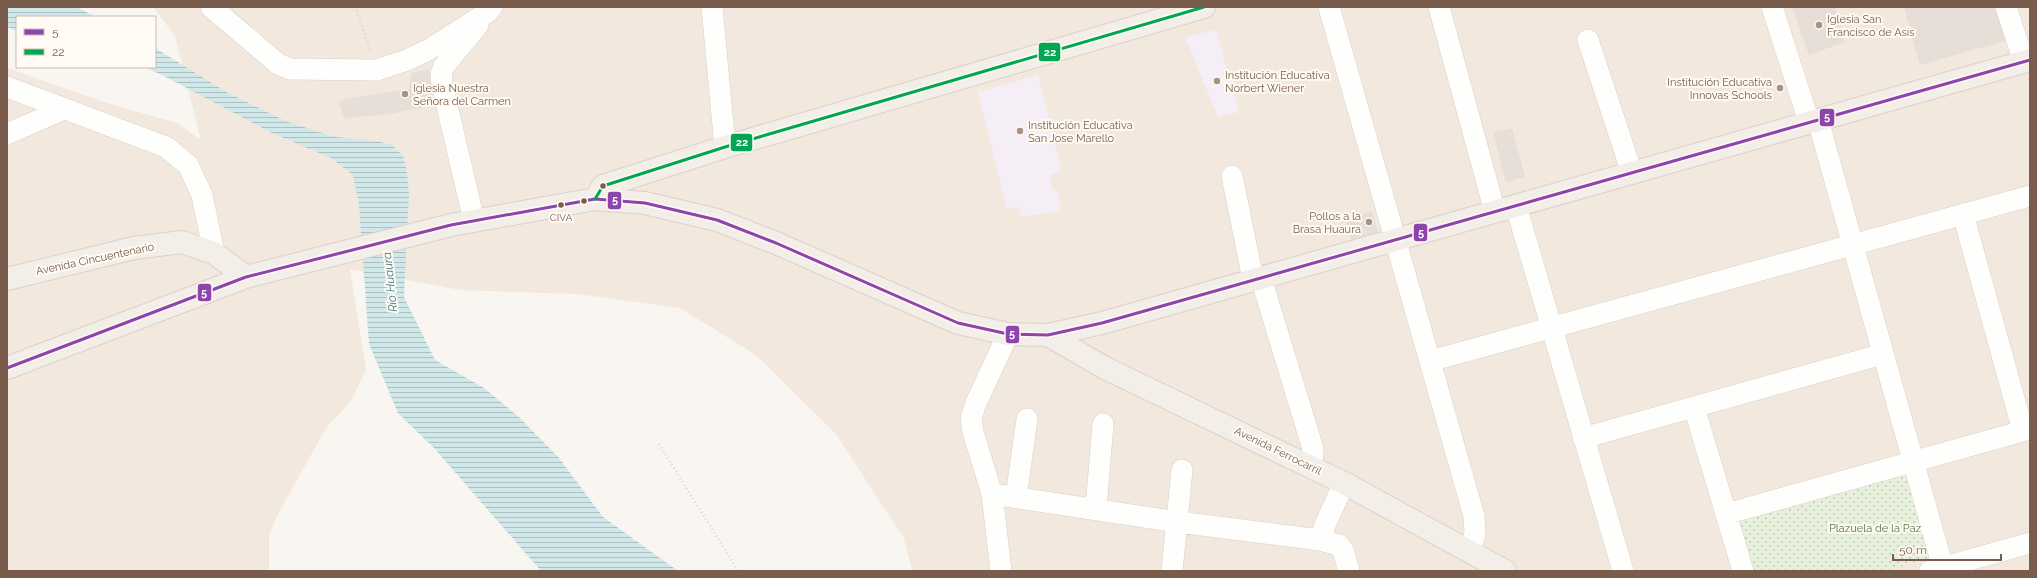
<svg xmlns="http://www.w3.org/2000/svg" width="2037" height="578" font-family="Raleway,sans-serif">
<defs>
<pattern id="park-dots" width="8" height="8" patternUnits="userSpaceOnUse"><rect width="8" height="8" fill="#e7f0db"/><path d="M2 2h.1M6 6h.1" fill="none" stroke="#c0c6b4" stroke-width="1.8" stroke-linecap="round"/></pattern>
<pattern id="water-rules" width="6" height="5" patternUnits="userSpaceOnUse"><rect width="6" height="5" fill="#d0e8ea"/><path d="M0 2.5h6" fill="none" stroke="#aebfc0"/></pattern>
</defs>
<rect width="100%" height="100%" fill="#f9f5f0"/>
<!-- residential -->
<path fill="#f2e8de" d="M153,7H2030V571H912L904,538L835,433L756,355L680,308L578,294L460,290L350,269L366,370L351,401L326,428L278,514L269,535V571H7V68L107,103L177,123L201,140L175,36Z"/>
<!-- education -->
<path fill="#f6eef6" d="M1216,30L1239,112L1218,117L1185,37Z
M1038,75L1062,171L1050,174L1053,190L1057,189L1061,211L1021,217L1018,207L1007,209L978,92Z"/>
<!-- park -->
<path fill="url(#park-dots)" d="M1906,474L1929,558L1886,571H1754L1740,522Z"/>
<!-- water -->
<path fill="url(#water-rules)" d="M7,7H76L96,17H17V31L7,27Z
M155,48L228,93L288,122L335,137L376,141L392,145L403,156L407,173L409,193L404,297L435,360L484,388L519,417L559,458L603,517L678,571H541L434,448L398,413L369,344L359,205L353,175L331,158L272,133L160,74L143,67H155Z"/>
<!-- building -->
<path fill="#e6ded7" d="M1792,7H1835L1845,42L1809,55Z
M1904,7H1996L2008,40L1920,65Z
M429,69L434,105L390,114L344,118L339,103L345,99L409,89L411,73Z
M1512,128L1525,177L1506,182L1493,132Z
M1372,211L1378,232L1351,240L1345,219Z"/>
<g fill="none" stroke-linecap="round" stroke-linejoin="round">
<defs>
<path id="minor" d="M211,7L278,64L290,69L377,70L407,60L428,50L488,12L492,7
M712,7L725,147
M1329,7L1474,516L1475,533L1470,552
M1439,7L1495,212
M1772,7L1809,122
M2006,7L2024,62
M1588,40L1632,173
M7,87L166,147L188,165L202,195L214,253
M1818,120L1943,568
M7,134L64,109
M1232,176L1253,279
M1516,206L1623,571
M1963,214L2023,431
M474,221L442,84L441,74L444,66L478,25
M1261,278L1313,449L1312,467
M1430,361L2030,196
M1694,407L1743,571
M1583,438L1883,354
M992,494L1178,522L1320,540L1339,545L1343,550L1349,571
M1016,497L1027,419
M1096,509L1103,424
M1726,514L2030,429
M1320,540L1325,525L1344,483
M1001,571L992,494L973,432L971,418L976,403L1008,334
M1172,571L1182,470
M1930,571L2030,543"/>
<path id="major" d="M595,199L603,186L725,147L1204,7
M7,279L134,248L182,242L214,253L246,277
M1048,335L1105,368L1344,483L1505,571
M7,368L246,277L451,225L595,199L645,203L717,220L776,243L958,323L1008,334L1048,335L1102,323L2030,60"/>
</defs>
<!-- minor casing -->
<use href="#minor" stroke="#d7d1cb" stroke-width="22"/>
<!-- major casing -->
<use href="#major" stroke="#dad1cc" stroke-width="24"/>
<!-- path -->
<path stroke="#dcd5d0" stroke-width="2.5" stroke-dasharray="1 3" stroke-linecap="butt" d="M355,7L371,52
M659,444L738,571"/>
<!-- minor -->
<use href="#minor" stroke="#fefefd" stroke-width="21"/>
<!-- major -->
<use href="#major" stroke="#f3eee8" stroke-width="22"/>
<defs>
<path id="bus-1" d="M7,368L246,277L451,225L595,199L645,203L717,220L776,243L958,323L1008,334L1048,335L1102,323L2030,60"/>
<path id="bus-2" d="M595,199L603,186L725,147L1204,7"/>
</defs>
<!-- bus-1 casing -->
<use href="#bus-1" stroke="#fffaf3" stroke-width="6"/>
<!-- bus-2 casing -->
<use href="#bus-2" stroke="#fffaf3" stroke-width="6"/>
<!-- bus-1 -->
<use href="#bus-1" stroke="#8e44ad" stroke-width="3"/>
<!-- bus-2 -->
<use href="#bus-2" stroke="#00a651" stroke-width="3"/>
</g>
<!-- markers -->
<g fill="#a69286" stroke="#fffaf3" stroke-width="1.5">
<circle cx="1819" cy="25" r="4"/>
<circle cx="1217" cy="81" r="4"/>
<circle cx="1780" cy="88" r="4"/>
<circle cx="405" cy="94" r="4"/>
<circle cx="1020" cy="131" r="4"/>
<circle cx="1369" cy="222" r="4"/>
</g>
<g fill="#7a5c4d" stroke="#fffaf3" stroke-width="1.5">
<circle cx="603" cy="186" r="3.5"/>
<circle cx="584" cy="201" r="3.5"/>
<circle cx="561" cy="205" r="3.5"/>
</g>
<g text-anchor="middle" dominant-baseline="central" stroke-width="4" stroke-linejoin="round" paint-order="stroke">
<!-- bus labels -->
<g font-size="10" fill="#7a5c4d" stroke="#fffaf3">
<text x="561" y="217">CIVA</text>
</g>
<!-- poi labels -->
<g font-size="11" fill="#7a5c4d" stroke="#fffaf3" text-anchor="start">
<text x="1827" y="19">Iglesia San<tspan x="1827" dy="13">Francisco de Asís</tspan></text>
<text x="1225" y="75">Institución Educativa<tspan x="1225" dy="13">Norbert Wiener</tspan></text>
<text x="1772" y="82" text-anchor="end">Institución Educativa<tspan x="1772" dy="13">Innovas Schools</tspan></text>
<text x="413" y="88">Iglesia Nuestra<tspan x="413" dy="13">Señora del Carmen</tspan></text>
<text x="1028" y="125">Institución Educativa<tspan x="1028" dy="13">San Jose Marello</tspan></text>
<text x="1361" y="216" text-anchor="end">Pollos a la<tspan x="1361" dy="13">Brasa Huaura</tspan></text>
</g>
<!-- street labels -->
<g font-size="11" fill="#7a5c4d" stroke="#fffaf3">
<text transform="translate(95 259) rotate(-12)">Avenida Cincuentenario</text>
<text transform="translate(1278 451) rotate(26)">Avenida Ferrocarril</text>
</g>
<!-- park labels -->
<g font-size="11" fill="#537a41" stroke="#fffaf3">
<text x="1875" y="528">Plazuela de la Paz</text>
</g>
<!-- water labels -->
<g font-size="12" font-style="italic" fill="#437c86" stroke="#fffaf3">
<text transform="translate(390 282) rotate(-96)">Río Huaura</text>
</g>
</g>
<g stroke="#fffaf3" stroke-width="1.5">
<rect x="1038" y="42" width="23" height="20" rx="4" fill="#00a651"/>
<rect x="1819" y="108" width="16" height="19" rx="4" fill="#8e44ad"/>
<rect x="730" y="133" width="23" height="19" rx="4" fill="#00a651"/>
<rect x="607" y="191" width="15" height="19" rx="4" fill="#8e44ad"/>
<rect x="1413" y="223" width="15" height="19" rx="4" fill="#8e44ad"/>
<rect x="197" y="283" width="15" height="19" rx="4" fill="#8e44ad"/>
<rect x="1005" y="325" width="15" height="19" rx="4" fill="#8e44ad"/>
</g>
<g font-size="11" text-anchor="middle" font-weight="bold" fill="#fff">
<text x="1050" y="56">22</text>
<text x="1827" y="121">5</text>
<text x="742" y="146">22</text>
<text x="615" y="204">5</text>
<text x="1421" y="237">5</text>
<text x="204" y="297">5</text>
<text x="1012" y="338">5</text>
</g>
<!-- border -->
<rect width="2037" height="578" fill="none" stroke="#7a5c4d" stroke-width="16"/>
<!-- legend -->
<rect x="16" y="16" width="140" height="52" fill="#fffaf3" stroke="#cabbb1"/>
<rect x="24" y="29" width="20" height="6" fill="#8e44ad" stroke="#cabbb1"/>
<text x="52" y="36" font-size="12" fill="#7a5c4d">5</text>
<rect x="24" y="49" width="20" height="6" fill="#00a651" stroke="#cabbb1"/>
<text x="52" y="56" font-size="12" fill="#7a5c4d">22</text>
<!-- scale -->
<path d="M1893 554v6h108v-6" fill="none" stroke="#7a5c4d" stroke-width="2"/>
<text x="1899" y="554" font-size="12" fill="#7a5c4d" stroke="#fffaf3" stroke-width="3" paint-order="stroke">50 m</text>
</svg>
